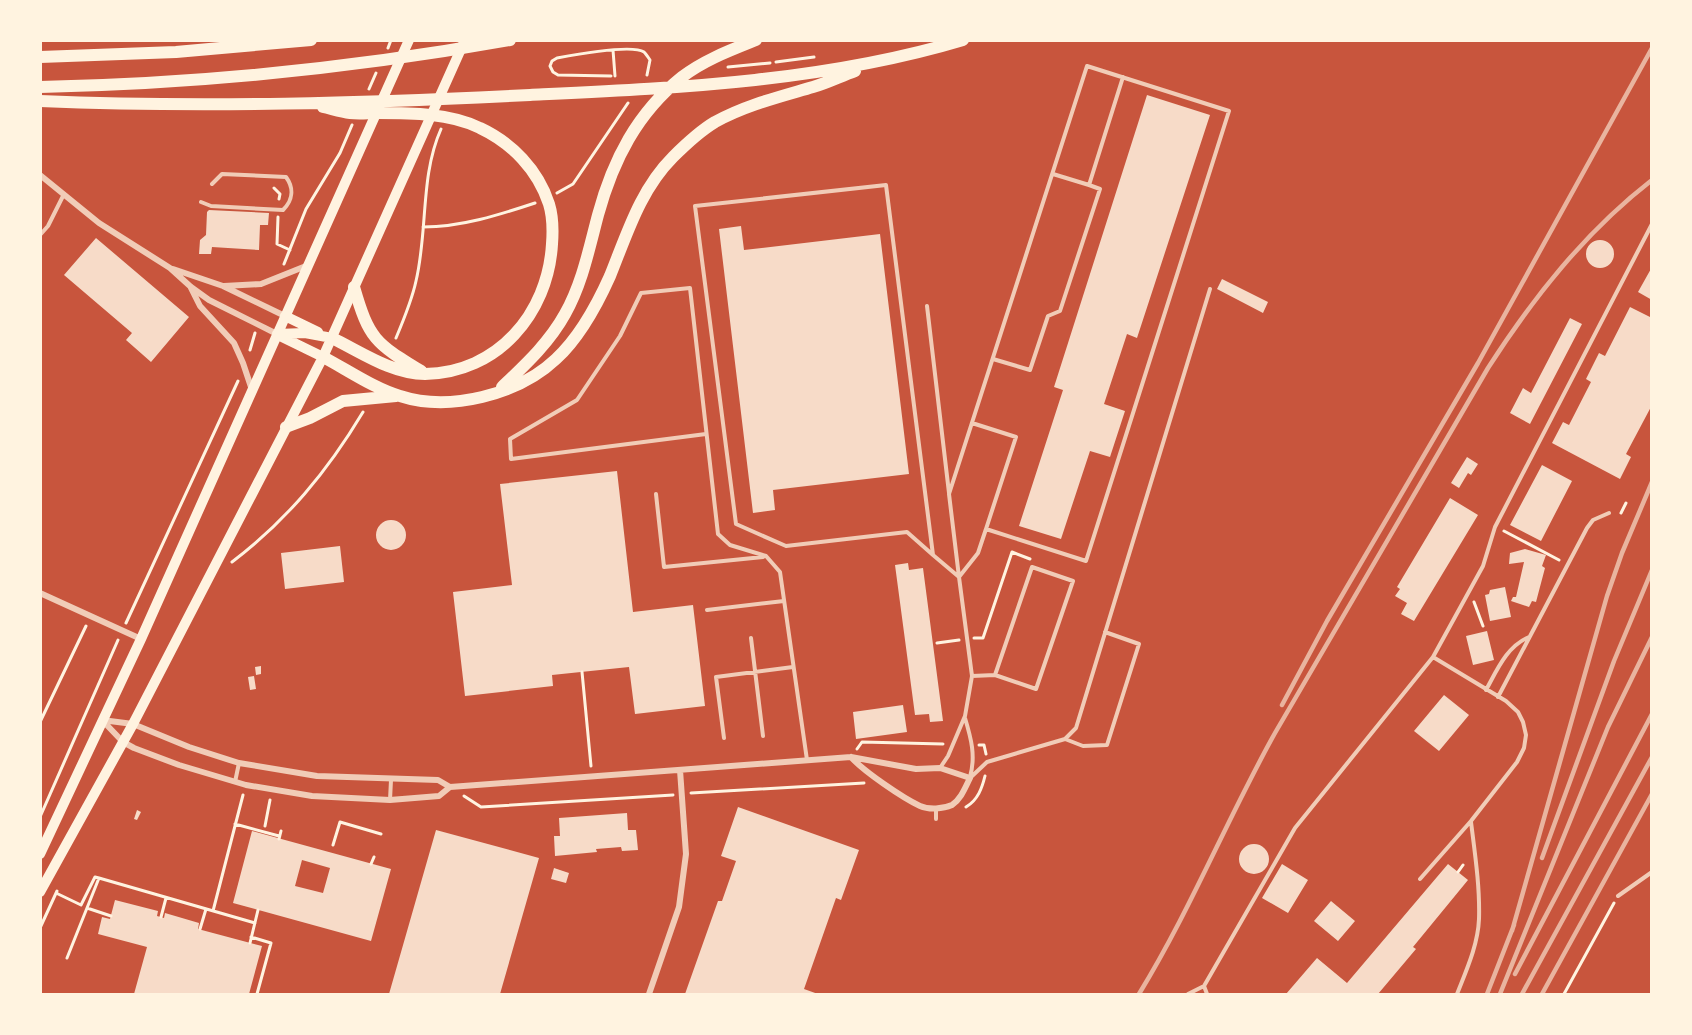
<svg xmlns="http://www.w3.org/2000/svg" width="1692" height="1035" font-family="'Fira Sans Condensed',sans-serif">
<rect width="100%" height="100%" fill="#c8553d"/>
<!-- building -->
<path fill="#f7dbc8" fill-rule="evenodd" d="M1147,95L1210,115L1137,338L1127,334L1104,404L1125,411L1110,457L1090,451L1061,539L1019,526L1063,390L1054,387Z
M209,210L269,213L268,225H260L259,250L212,247L211,254H199L200,240L206,235L207,212Z
M741,226L744,250L880,234L909,474L773,490L775,510L753,513L719,229Z
M96,238L189,317L151,362L126,340L132,333L64,275Z
M1586 254a14 14 0 1 1 28 0a14 14 0 1 1-28 0Z
M1652,267V300L1638,292Z
M1222,279L1268,302L1263,313L1217,289Z
M1630,307L1652,318V405L1626,454L1631,457L1620,479L1552,443L1563,422L1569,425L1591,382L1586,379L1599,353L1605,356Z
M1570,318L1582,324L1530,424L1510,413L1523,388L1531,393Z
M1467,457L1478,464L1471,475L1468,473L1459,488L1451,483Z
M1542,465L1572,481L1541,541L1510,525Z
M617,471L633,612L693,605L705,706L635,714L629,667L552,675L553,686L465,696L453,592L512,585L500,484Z
M1450,498L1478,515L1414,621L1401,614L1407,603L1395,596L1400,589L1397,587Z
M376 535a15 15 0 1 1 30 0a15 15 0 1 1-30 0Z
M340,546L344,582L285,589L281,553Z
M1525,549L1546,555L1542,566L1545,568L1536,602L1532,601L1529,607L1511,601L1513,597H1516L1524,562L1509,564L1510,553Z
M908,563L909,570L923,568L943,721L930,722L929,714L915,715L895,565Z
M1505,587L1511,617L1490,621L1485,595L1489,594L1490,590Z
M1487,631L1494,660L1473,665L1466,636Z
M261,666V674L256,675L255,667Z
M254,676L256,689L250,690L248,677Z
M1444,695L1469,715L1439,751L1414,731Z
M903,705L907,732L856,739L853,712Z
M738,807L859,850L841,900L836,898L804,989L818,994H685L718,901H722L736,861L721,856Z
M137,810L141,812L137,820L134,819Z
M627,813L628,830H636L638,850L622,851L621,847L596,849L597,852L555,856L554,836H560L559,818Z
M436,830L539,858L500,994H389Z
M252,831L391,869L371,941L233,903ZM302,860L330,868L323,893L295,886Z
M1239 859a15 15 0 1 1 30 0a15 15 0 1 1-30 0Z
M1282,864L1308,880L1288,913L1262,898Z
M1448,864L1468,880L1413,947L1416,949L1378,994H1286L1317,958L1347,983Z
M554,868L569,873L566,883L551,879Z
M115,900L158,911L157,916L164,918L165,913L199,923L198,929L262,946L249,994H134L147,947L98,934L102,917L110,919Z
M1331,901L1355,921L1338,941L1314,921Z"/>
<g fill="none" stroke-linecap="round" stroke-linejoin="round">
<!-- path -->
<path stroke="#fff3e0" stroke-width="3" d="M388,48L391,40
M613,50L615,76
M776,62L814,57
M728,67L770,63
M611,76L558,75L553,72L550,66L552,61L557,58C573,55 632,44 644,52C646,54 648,57 650,60L647,75
M369,89L376,73
M274,188L280,194L279,199
M557,193L573,184L628,103
M278,217L277,244L290,250
M423,227C461,227 499,215 535,203
M284,264L306,209L340,153L352,125
M396,338C404,319 412,300 416,281C428,231 420,176 441,129
M250,350L255,333
M1621,513L1626,503
M1504,531L1559,560
M232,562C287,520 327,472 363,412
M1474,602L1483,626
M126,623L238,381
M974,638H983L1012,552L1030,559
M937,643L959,640
M582,672L591,766
M40,722L86,626
M979,745H984L986,754
M857,749L862,742L943,744
M691,793L864,783
M464,796L481,807L673,795
M966,807C978,800 982,788 985,776
M40,817L118,640
M235,824L279,836
M265,826L270,800
M279,839L281,831
M333,845L340,822L381,834
M371,864L374,857
M1458,872L1463,865
M56,893L81,905L95,877L99,878
M87,908L111,916
M213,911L243,795
M161,917L166,898
M40,928L57,891
M200,929L206,909
M251,937L271,943L257,994
M250,943L258,910
M67,958L99,878L255,923
M1564,994L1614,903"/>
<!-- service -->
<path stroke="#f1ccb7" stroke-width="4" d="M1053,174L1089,185
M201,202L211,206L283,210C293,200 294,188 286,177L222,174L212,184
M40,235L48,226L64,194
M927,306L949,493
M993,359L1030,370L1048,316L1060,311L1100,189L1089,185L1123,77
M972,423L1016,437L986,529
M706,434L511,459L510,439L577,400L620,336L641,293L690,288L718,534L730,545L766,556L780,572L807,760
M656,494L664,567L763,557
M933,555L907,532L786,546L736,524L695,206L886,185L933,555L959,577
M707,610L784,601
M751,638L763,736
M972,676L995,675L1036,689L1073,581L1032,567L995,675
M1486,690C1497,670 1507,646 1529,637
M1498,697L1587,528L1593,520L1609,513
M965,718C971,738 976,756 970,777
M724,738L716,677L793,667
M1065,739L1083,746L1107,745L1139,644L1105,632
M940,768L948,756L965,716L972,676L959,577L978,553L986,529L1086,561L1229,111L1087,66L949,494L959,577
M970,778L987,762L1065,739L1076,728L1210,289
M235,782L239,763
M390,800L391,780
M936,809V819
M1420,879L1471,821L1517,762L1524,748L1526,735L1523,722L1518,712L1506,701L1433,657
M1618,896L1652,872
M1204,986L1207,994
M1188,994L1204,986L1295,828L1433,657L1483,566L1495,527L1652,224
M1457,994C1466,971 1478,945 1479,919C1480,887 1475,854 1471,822"/>
<!-- minor -->
<path stroke="#f1ccb7" stroke-width="6" d="M40,175L99,223L170,268L191,287L209,300L277,334
M173,269L223,286L285,316
M224,286L261,284L306,266
M191,288L200,306L234,343L243,363L252,390
M40,593L141,639
M102,720L133,724L189,747L239,763L317,776L438,780L450,787L851,757L916,769L940,768L970,778C965,788 961,799 952,805C943,809 929,810 920,806C903,798 863,771 851,757
M103,721L123,742L134,748L179,765L246,785L312,796L390,800L439,796L450,787
M649,994L679,907L686,854L680,770"/>
<!-- secondary -->
<path stroke="#fff3e0" stroke-width="10" d="M285,316L318,332
M277,334L305,333L332,338
M280,336L323,357
M40,854L141,639L409,40
M40,892L133,724L323,357L465,40"/>
<!-- trunk -->
<path stroke="#fff3e0" stroke-width="12" d="M40,57L176,52L311,40
M40,87C198,84 355,68 510,40
M40,101C204,108 367,103 530,95C675,88 823,82 963,40
M323,107C332,109 341,112 350,113C359,114 368,113 377,113C411,113 450,113 480,128C512,143 538,170 549,204C553,217 553,231 552,244C548,314 497,373 425,374C392,374 361,352 332,338
M354,287C369,339 375,343 421,371
M323,357C346,369 375,389 400,396C449,412 518,395 556,359C580,337 597,305 610,276C627,234 640,190 673,157C686,144 700,131 715,122C746,105 779,97 813,87C827,83 841,76 855,71
M502,387C525,365 549,343 565,314C582,284 589,249 598,215C613,160 637,113 682,77C704,60 731,50 756,40
M286,427L310,418L343,401L396,396"/>
<!-- rail -->
<path stroke="#e9b49f" stroke-width="4.5" d="M1282,705L1327,621L1478,363L1652,48
M1542,858L1614,661L1652,570
M1512,931L1607,596L1622,553L1652,482
M1515,974L1652,714
M1139,994C1190,911 1227,819 1275,733L1488,368C1533,298 1585,232 1652,180
M1487,994L1514,925
M1500,994L1608,727L1652,637
M1522,994L1652,757
M1542,994L1652,794"/>
</g>
<!-- border -->
<rect width="1692" height="1035" fill="none" stroke="#fff3e0" stroke-width="84"/>
</svg>
